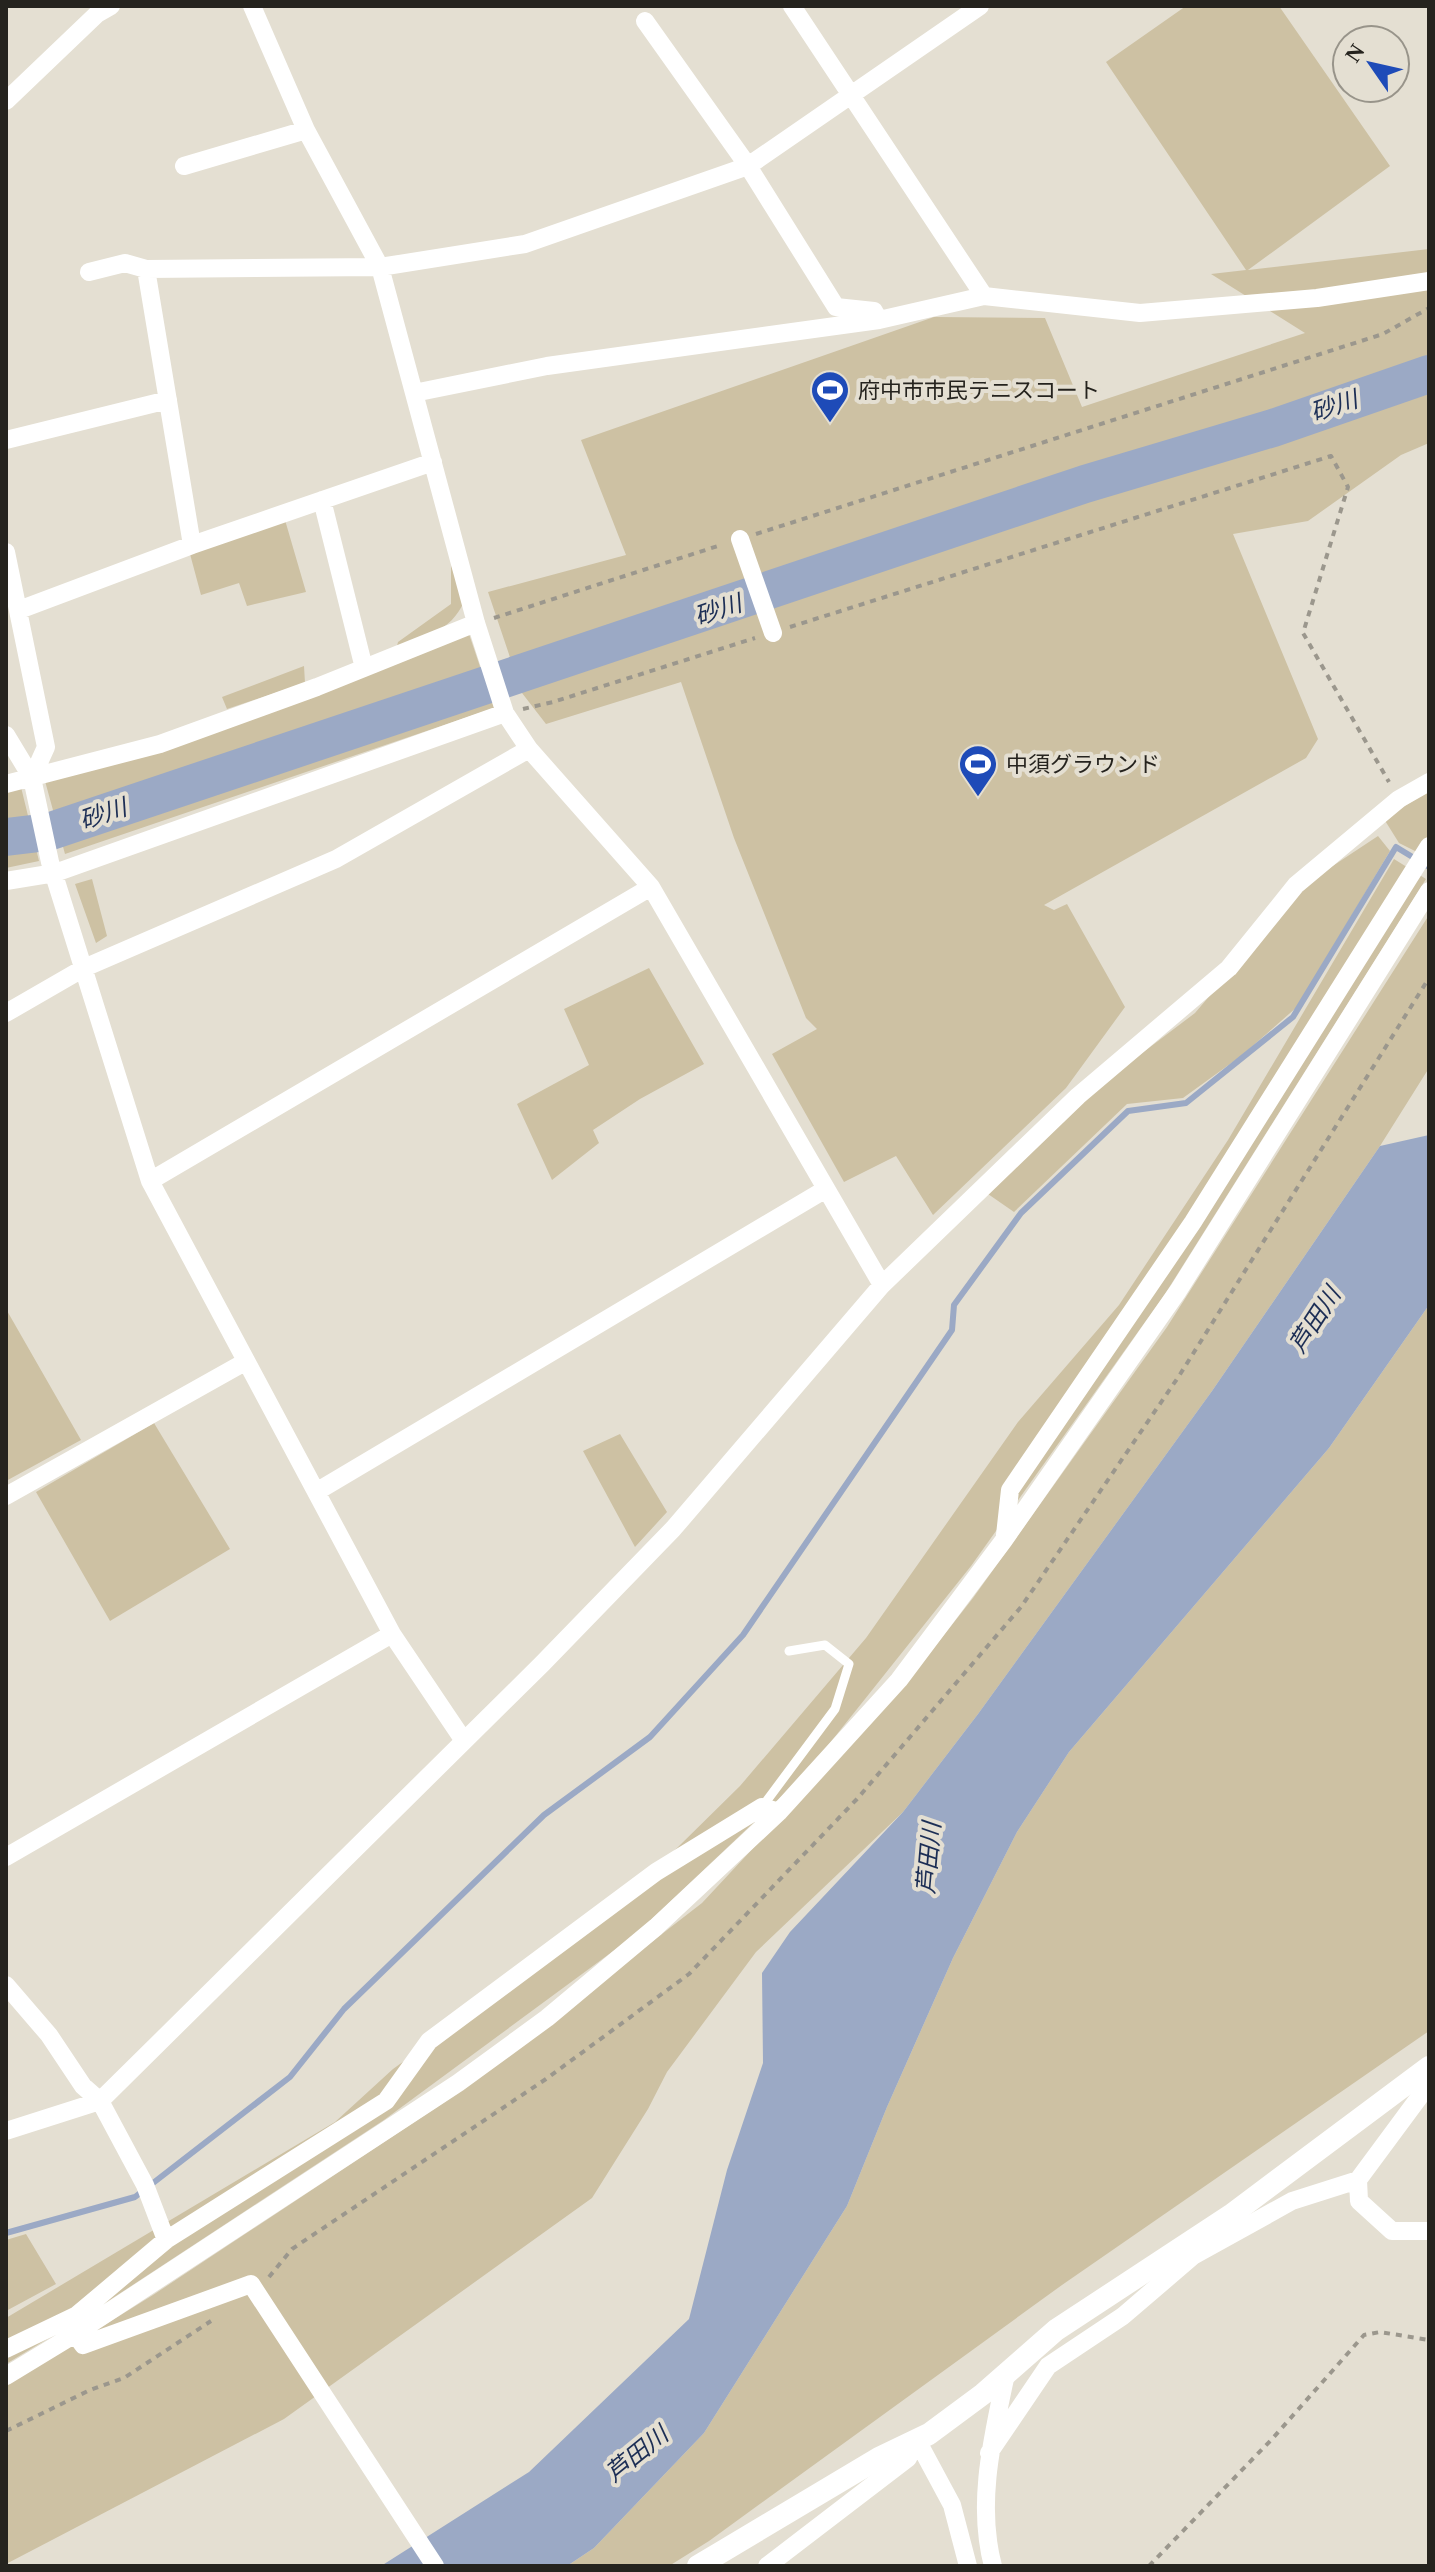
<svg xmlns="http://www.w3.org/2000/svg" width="1435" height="2572" font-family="'Times New Roman','Noto Sans JP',serif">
<rect width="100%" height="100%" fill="#e4dfd2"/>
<!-- green -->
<path fill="#cdc1a3" d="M1186,6H1279L1390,166L1248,270L1429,249V443L1401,455L1308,521L1233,534L1318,739L1306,758L1044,905L1054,910L1067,904L1125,1007L1066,1088L933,1215L896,1156L844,1182L772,1054L817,1029L806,1018L734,838L681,682L546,724L522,693L488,592L626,555L581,440L934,317L1045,318L1082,407L1305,333L1211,274L1246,270L1106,62Z
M285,520L306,592L247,606L239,583L201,595L190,554Z
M451,565L464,602C450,632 426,636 397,646L398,642L451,604Z
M469,634L494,708L65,854L45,781Z
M304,666L305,683L227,709L222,697Z
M21,787L39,861L6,868V790Z
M1429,791V858L1399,843L1384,819Z
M1378,836L1390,851L1297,1007L1241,1056L1183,1098L1127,1104L1014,1212L988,1194L1096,1088L1195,1013L1304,885Z
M1394,859L1426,879L1165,1294L971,1566L806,1773L635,1935L384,2120L87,2315L6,2364V2318L335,2122L393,2069L613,1911L740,1786L866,1638L1018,1422L1119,1305L1228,1140Z
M92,879L107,936L96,943L75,884Z
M1429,915V1068L1380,1146L1212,1391L978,1714L903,1812L756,1952L667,2072L648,2109L592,2198L284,2419L6,2564V2386L153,2295L446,2101L702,1903L900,1691L973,1598L1167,1327Z
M649,968L704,1064L640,1099L593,1130L599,1143L552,1180L517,1104L589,1065L564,1009Z
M1429,1305V2031L1062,2285L709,2541L669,2566H567L594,2548L704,2433L847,2206L887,2107L953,1958L1017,1832L1069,1752L1329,1448Z
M6,1309L81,1440L6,1481Z
M154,1423L230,1549L110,1621L36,1492Z
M620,1434L667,1512L635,1547L583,1451Z
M26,2234L56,2284L6,2311V2240Z"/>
<!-- water -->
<path fill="#9ba9c5" d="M1429,1135V1305L1329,1448L1069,1752L1017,1832L953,1958L887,2107L847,2206L704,2433L594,2548L567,2566H381L529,2472L689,2319L727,2170L763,2063L762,1973L790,1932L903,1812L978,1714L1212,1391L1380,1146Z"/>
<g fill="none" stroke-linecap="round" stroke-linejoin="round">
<!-- stream -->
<path stroke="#9ba9c5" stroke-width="6" d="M6,2233L135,2197L290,2077L344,2009L544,1815L650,1737L743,1635L952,1330L954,1305L1021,1213L1128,1111L1186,1103L1293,1017L1396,847L1429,867"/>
<!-- river -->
<path stroke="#9ba9c5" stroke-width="38" d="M6,837L48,832L1085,484L1273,428L1429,374"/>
<!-- path -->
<path stroke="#9b978d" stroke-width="4" stroke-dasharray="6 6" stroke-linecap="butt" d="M756,534L1383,334L1429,308
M494,618L721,545
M790,627L1331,456L1348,487L1303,633L1389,782
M523,709L553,702L755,638
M269,2277L292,2249L546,2079L689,1974L857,1799L1021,1607L1179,1376L1429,978
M6,2431L90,2390L124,2378L211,2321
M1149,2566L1273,2438L1364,2335L1380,2332L1429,2340"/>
<!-- service -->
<path stroke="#fff" stroke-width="9" d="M762,1807L835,1709L849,1664L825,1645L789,1651"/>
<!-- minor -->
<path stroke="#fff" stroke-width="18" d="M252,6L306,130L380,267L476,623L505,713L529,749L651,887L882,1285
M792,6L984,296
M645,21L748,166L836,307L874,311L879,320
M6,101L97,14L111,6
M184,166L306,130
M146,269L192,545
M89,272L125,263L146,269L380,267L525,244L748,166L980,6
M414,393L547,366L879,320L984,296L1140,313L1317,298L1429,281
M6,440L168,400
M322,500L364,668
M740,539L773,633
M6,552L46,747L32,778L6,735
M19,610L192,545L433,462
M32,778L50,862L150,1181L392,1634L464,1741
M6,784L160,744L317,687L476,623
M6,881L55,873L505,713
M6,1013L84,968L336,859L529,749
M150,1181L651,887
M316,1492L826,1189
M6,1496L245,1362
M1005,1535L1010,1490L1193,1222L1429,846
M6,1857L392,1634
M6,1985L49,2035L83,2086L100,2101L6,2131
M1358,2180L1359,2201L1392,2231H1429
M166,2240L145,2185L100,2101L542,1664L673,1529L882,1285L1078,1096L1229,968L1296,885L1399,799L1429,782
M6,2349L77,2315
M6,2376L75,2334L458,2083L547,2018L656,1927L779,1812L899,1680L1004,1540L1178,1291L1429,891
M917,2440L952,2505L968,2566
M989,2453L1048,2366L1123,2316L1193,2256L1292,2201L1358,2180L1429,2084
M435,2566L251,2284L83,2345L75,2334L77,2315L166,2240L386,2101L429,2041L656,1872L762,1807L779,1812
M767,2566L908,2458L917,2440
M993,2566C976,2503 993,2436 1006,2374"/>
<!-- tertiary -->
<path stroke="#fff" stroke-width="22" d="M698,2566L879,2458L929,2434L983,2394L1056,2330L1231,2215L1429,2067"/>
</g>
<!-- icons -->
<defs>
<symbol id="stadium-pin" viewBox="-11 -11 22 30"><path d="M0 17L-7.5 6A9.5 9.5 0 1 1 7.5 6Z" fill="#1e4bb8" stroke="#e4dfd2"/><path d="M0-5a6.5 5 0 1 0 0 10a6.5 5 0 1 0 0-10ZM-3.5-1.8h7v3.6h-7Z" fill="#fff"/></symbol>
</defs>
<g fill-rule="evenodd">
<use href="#stadium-pin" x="808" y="368" width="44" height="60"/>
<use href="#stadium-pin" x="956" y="742" width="44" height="60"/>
</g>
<g text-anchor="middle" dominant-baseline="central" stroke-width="8" stroke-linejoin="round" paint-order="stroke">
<!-- poi labels -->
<g font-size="22" fill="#25231e" stroke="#e4dfd2" text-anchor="start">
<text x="858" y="390">府中市市民テニスコート</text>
<text x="1006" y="764">中須グラウンド</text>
</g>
<!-- water labels -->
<g font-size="24" font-style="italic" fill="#1c2e55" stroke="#e4dfd2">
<text transform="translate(1334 406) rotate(-18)">砂川</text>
<text transform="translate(718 610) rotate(-18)">砂川</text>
<text transform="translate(103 814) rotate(-18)">砂川</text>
<text transform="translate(1315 1320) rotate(-57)">芦田川</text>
<text transform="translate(929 1858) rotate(-85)">芦田川</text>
<text transform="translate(637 2454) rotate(-39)">芦田川</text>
</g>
</g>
<!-- border -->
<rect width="1435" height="2572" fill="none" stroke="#25231e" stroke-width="16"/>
<!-- north arrow -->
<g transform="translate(1371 64) rotate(304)"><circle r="38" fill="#e4dfd2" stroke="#98948a" stroke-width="2"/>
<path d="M0-6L14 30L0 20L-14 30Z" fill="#1e4bb8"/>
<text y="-12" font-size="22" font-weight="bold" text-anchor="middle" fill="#25231e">N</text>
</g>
</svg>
